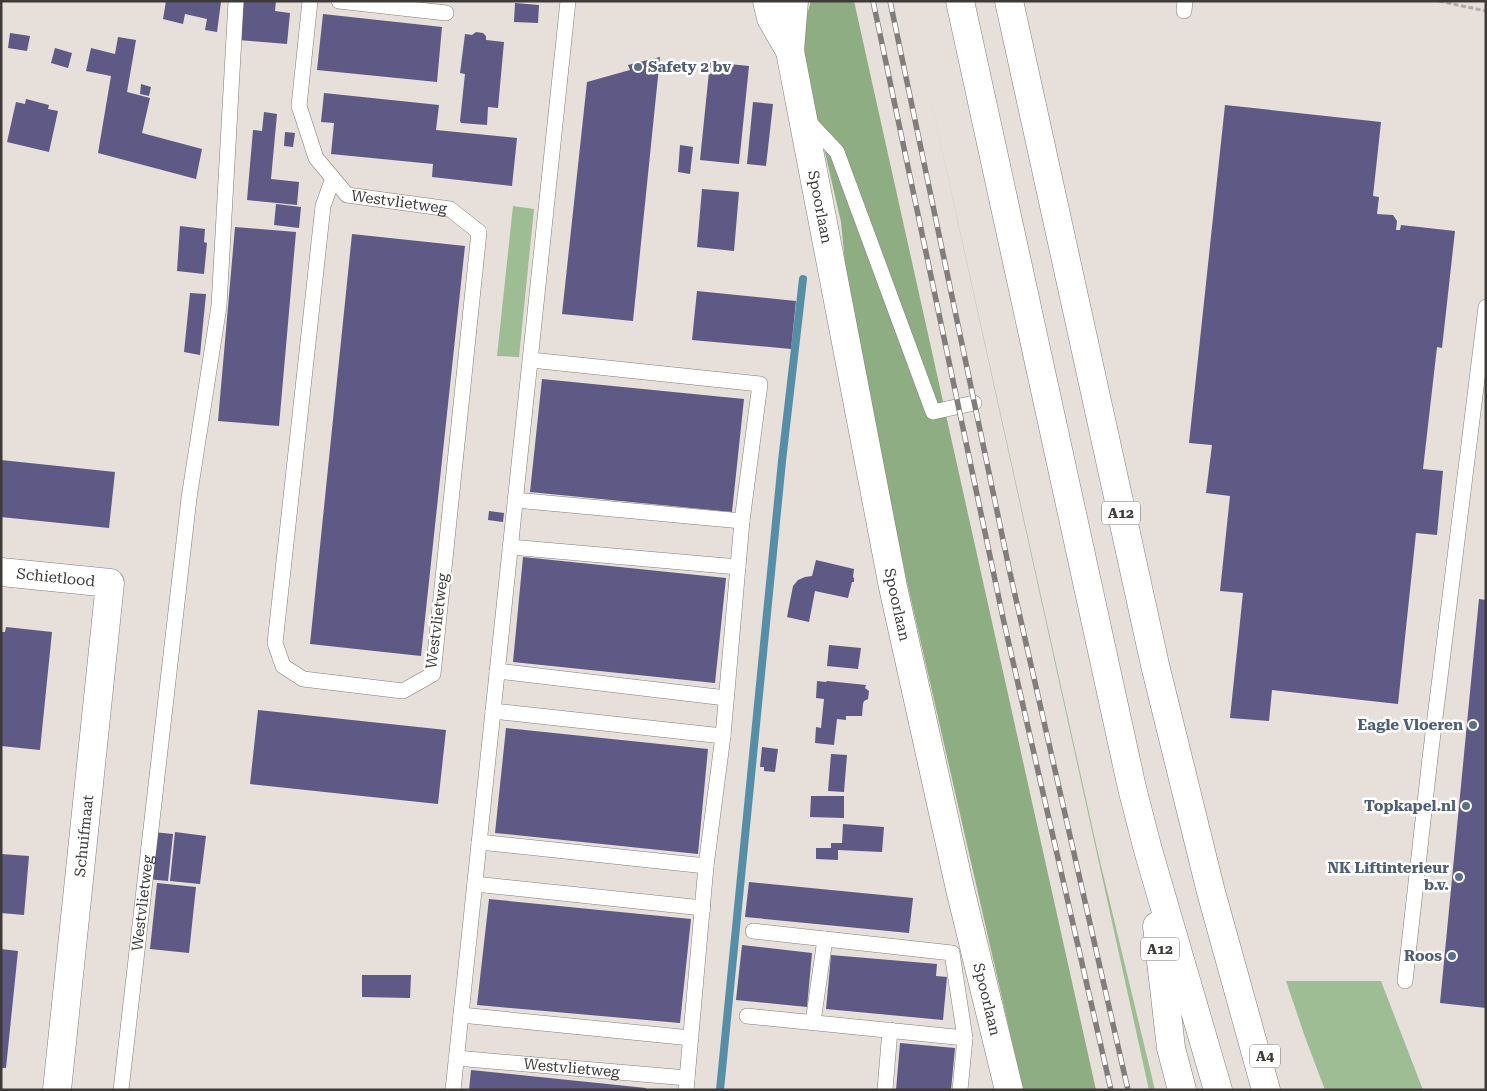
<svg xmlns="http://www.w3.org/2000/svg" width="1487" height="1091" font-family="'Roboto Serif',serif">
<rect width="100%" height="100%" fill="#e6dfda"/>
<!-- green -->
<path fill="#9fbd94" d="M929,91L1098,853L1155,1090H1149Z
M513,206L534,209L519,357L497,356Z
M1286,981H1381L1423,1090H1325L1305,1037Z"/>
<!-- forest -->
<path fill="#8ead82" d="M811,1H854L1096,1090H1023L905,573L848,293L841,222L806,70L803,27Z"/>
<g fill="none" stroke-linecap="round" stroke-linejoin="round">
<!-- stream -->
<path stroke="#568ea7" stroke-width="8" d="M720,1090L782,461L803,279"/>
</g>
<!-- building -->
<path fill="#5e5985" d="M166,1L221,2L217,32L205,30L207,19L185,14L183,24L163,19Z
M244,1H276L275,11L290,13L287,44L239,40Z
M515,3L539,5L538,23L514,22Z
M323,14L442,27L437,82L317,70Z
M476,32L483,33L486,36V40L504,42L498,108L488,107L487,125L461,123L460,121L465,74L460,73L465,34L472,35Z
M10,33L30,36L27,51L8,48Z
M118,37L136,40L127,92L150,98L142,133L202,149L196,179L98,153L111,76L86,71L91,48L115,54Z
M55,48L72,53L68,68L51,63Z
M660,57L633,321L562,314L587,82L630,70L628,65Z
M710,62L749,66L739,164L700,160Z
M141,84L151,87L149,96L140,94Z
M324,93L439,105L436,130L517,138L512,186L432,177L433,164L331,154L334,123L321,122Z
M26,99L49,105L48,109L58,111L49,152L7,142L16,102L25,104Z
M753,102L773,104L766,166L747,164Z
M1225,105L1381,122L1373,196L1379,197L1377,214L1393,215L1397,221L1396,230H1400L1401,225L1455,231L1442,348L1437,347L1423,469L1443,471L1437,535L1416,533L1398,704L1272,690L1269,721L1230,718L1243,593L1220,591L1230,496L1206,493L1212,445L1189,443Z
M264,112L277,114L271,179L299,182L297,205L247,200L253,130L262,131Z
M285,132L295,133L293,147L284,146Z
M680,145L693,147L690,174L678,172Z
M702,189L739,192L734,251L697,247Z
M276,204L301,207L299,228L274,225Z
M180,226L205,229L204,242L207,243L204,274L177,271Z
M235,227L296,232L279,426L218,421Z
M352,234L465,246L421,656L310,644Z
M697,291L796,301L791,349L692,340Z
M190,293L206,294L200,355L184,352Z
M542,379L744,399L732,512L530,492Z
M1,460L115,472L109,528L1,517Z
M489,511L504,513L503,522L488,520Z
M523,557L726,578L715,683L513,662Z
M816,560L854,569L853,577L854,578V582H852L848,598L815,591L809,622L787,617L793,586L798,580L805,577L812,576Z
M1479,599L1486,600V1008L1440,1003Z
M6,627L52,632L40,750L1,746V632H5Z
M829,645L861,648L858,669L827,666Z
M817,681L826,682L827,681L866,685L865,688L869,691L868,699L864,701L863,704L862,716H846V720L837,719L834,745L815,743L816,727L821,728L824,699L816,698Z
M258,710L446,730L438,804L250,784Z
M506,728L708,749L698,854L495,833Z
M762,747L778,749L775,772L764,771V767H760Z
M831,754L847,755L844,792L828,791Z
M811,796H844V818L810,817Z
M843,824L884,827L882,852L838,850V860L816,859V848H831V843H842Z
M153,832L173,834L168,881L147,879Z
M175,832L206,836L200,884L170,881Z
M1,854L29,856L24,915L1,913Z
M749,882L913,898L909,933L745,917Z
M157,883L196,887L189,953L150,949Z
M489,899L691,919L680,1023L477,1005Z
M742,945L812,953L807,1007L736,1000Z
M1,949L18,951L6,1068H1Z
M831,955L937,964L936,976L947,977L943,1020L826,1009Z
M362,975H411L410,998L362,997Z
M900,1043L955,1048L951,1090H896Z
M471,1070L646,1088V1090H469Z"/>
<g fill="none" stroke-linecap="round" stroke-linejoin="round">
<defs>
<g id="lane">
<path id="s1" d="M310,1L299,106L316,158L347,195L450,209L479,232L433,674L403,691L303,679L283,666L275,643L323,206L333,178"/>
<path d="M339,1L446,13"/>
<path d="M1184,11L1185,1"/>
<path d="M806,119L837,152L933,412L974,403"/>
<path d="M531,360L760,384L742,521L723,736L706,866L686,1090"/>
<path d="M515,500L742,521"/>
<path d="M510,547L738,567"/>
<path d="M497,671L726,698"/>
<path d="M493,711L723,736"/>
<path d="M479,842L706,866"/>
<path d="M475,884L703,908"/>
<path d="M753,931L952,953L965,1038L960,1090"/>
<path d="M1405,981L1430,758L1486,307"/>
<path d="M461,1015L691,1038"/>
<path d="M747,1016L965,1038"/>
<path d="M813,1022L825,939"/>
<path id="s2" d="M456,1058L687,1078"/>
<path id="s3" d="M121,1090L189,498L219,306L236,1"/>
<path d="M453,1090L568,1"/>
<path d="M885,1090L890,1030"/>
</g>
<g id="street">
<path d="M767,1L771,18L790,51"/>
<path id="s4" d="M794,1L790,51L893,587L960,889L1009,1090"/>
<path id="s5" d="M1,572L110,583L57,1090"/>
</g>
<path id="highway" d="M960,1L1132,788L1148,850L1218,1090
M1009,1L1155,665L1211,892L1266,1090
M1157,926L1171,1048L1182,1090"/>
</defs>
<!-- lane casing -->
<use href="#lane" stroke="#837d78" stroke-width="16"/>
<!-- street casing -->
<use href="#street" stroke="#837d78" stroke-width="29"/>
<!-- highway casing -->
<use href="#highway" stroke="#837d78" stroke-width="29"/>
<!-- path -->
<path stroke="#b1aba7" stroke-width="3" stroke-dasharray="5 2.5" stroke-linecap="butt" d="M1439,1L1486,11"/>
<!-- lane -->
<use href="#lane" stroke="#fff" stroke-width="15"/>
<!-- street -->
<use href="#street" stroke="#fff" stroke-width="28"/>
<!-- highway -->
<use href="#highway" stroke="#fff" stroke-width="28"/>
<defs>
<path id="rail" d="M873,1L1003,618L1111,1090
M890,1L1010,573L1128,1090"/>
</defs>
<!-- rail casing -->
<use href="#rail" stroke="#827d7a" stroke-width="5.5"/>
<!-- rail -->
<use href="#rail" stroke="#fff" stroke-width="4" stroke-dasharray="11" stroke-linecap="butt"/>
</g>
<!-- markers -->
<g fill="#5c6f8a" stroke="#fff" stroke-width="2">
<circle cx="638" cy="67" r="5"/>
<circle cx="1473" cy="725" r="5"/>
<circle cx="1466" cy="806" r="5"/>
<circle cx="1459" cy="877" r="5"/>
<circle cx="1452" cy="956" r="5"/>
</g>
<g text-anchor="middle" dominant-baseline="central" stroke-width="5" stroke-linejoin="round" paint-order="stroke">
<!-- shield labels -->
<g fill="#fff" stroke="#777574" stroke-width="1">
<rect x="1102" y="501.5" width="38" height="23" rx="4"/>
<rect x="1141" y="937.5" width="38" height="23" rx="4"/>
<rect x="1250" y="1044.5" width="30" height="23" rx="4"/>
</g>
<g font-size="14" font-weight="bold" fill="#3d3a38">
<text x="1121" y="513">A12</text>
<text x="1160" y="949">A12</text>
<text x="1265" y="1056">A4</text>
</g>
<!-- service labels -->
<g font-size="15" font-weight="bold" fill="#4e5e75" stroke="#fff" text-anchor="end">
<text x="648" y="67" text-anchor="start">Safety 2 bv</text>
<text x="1463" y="725">Eagle Vloeren</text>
<text x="1456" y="806">Topkapel.nl</text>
<text x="1449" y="868">NK Liftinterieur<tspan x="1449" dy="17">b.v.</tspan></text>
<text x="1442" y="956">Roos</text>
</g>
<!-- street labels -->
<g font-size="15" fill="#3d3a38" stroke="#fff">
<text stroke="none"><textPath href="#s1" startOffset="261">Westvlietweg</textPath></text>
<text stroke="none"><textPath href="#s4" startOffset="209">Spoorlaan</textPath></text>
<text stroke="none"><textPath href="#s5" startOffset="55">Schietlood</textPath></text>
<text stroke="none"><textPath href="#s4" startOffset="614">Spoorlaan</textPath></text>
<text transform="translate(437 621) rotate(-83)">Westvlietweg</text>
<text transform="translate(84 836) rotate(-84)">Schuifmaat</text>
<text stroke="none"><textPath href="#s3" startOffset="188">Westvlietweg</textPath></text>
<text stroke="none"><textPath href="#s4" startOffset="1019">Spoorlaan</textPath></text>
<text stroke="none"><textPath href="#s2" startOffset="116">Westvlietweg</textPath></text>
</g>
</g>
<!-- border -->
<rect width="1487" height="1091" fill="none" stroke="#3d3a38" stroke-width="5"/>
</svg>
